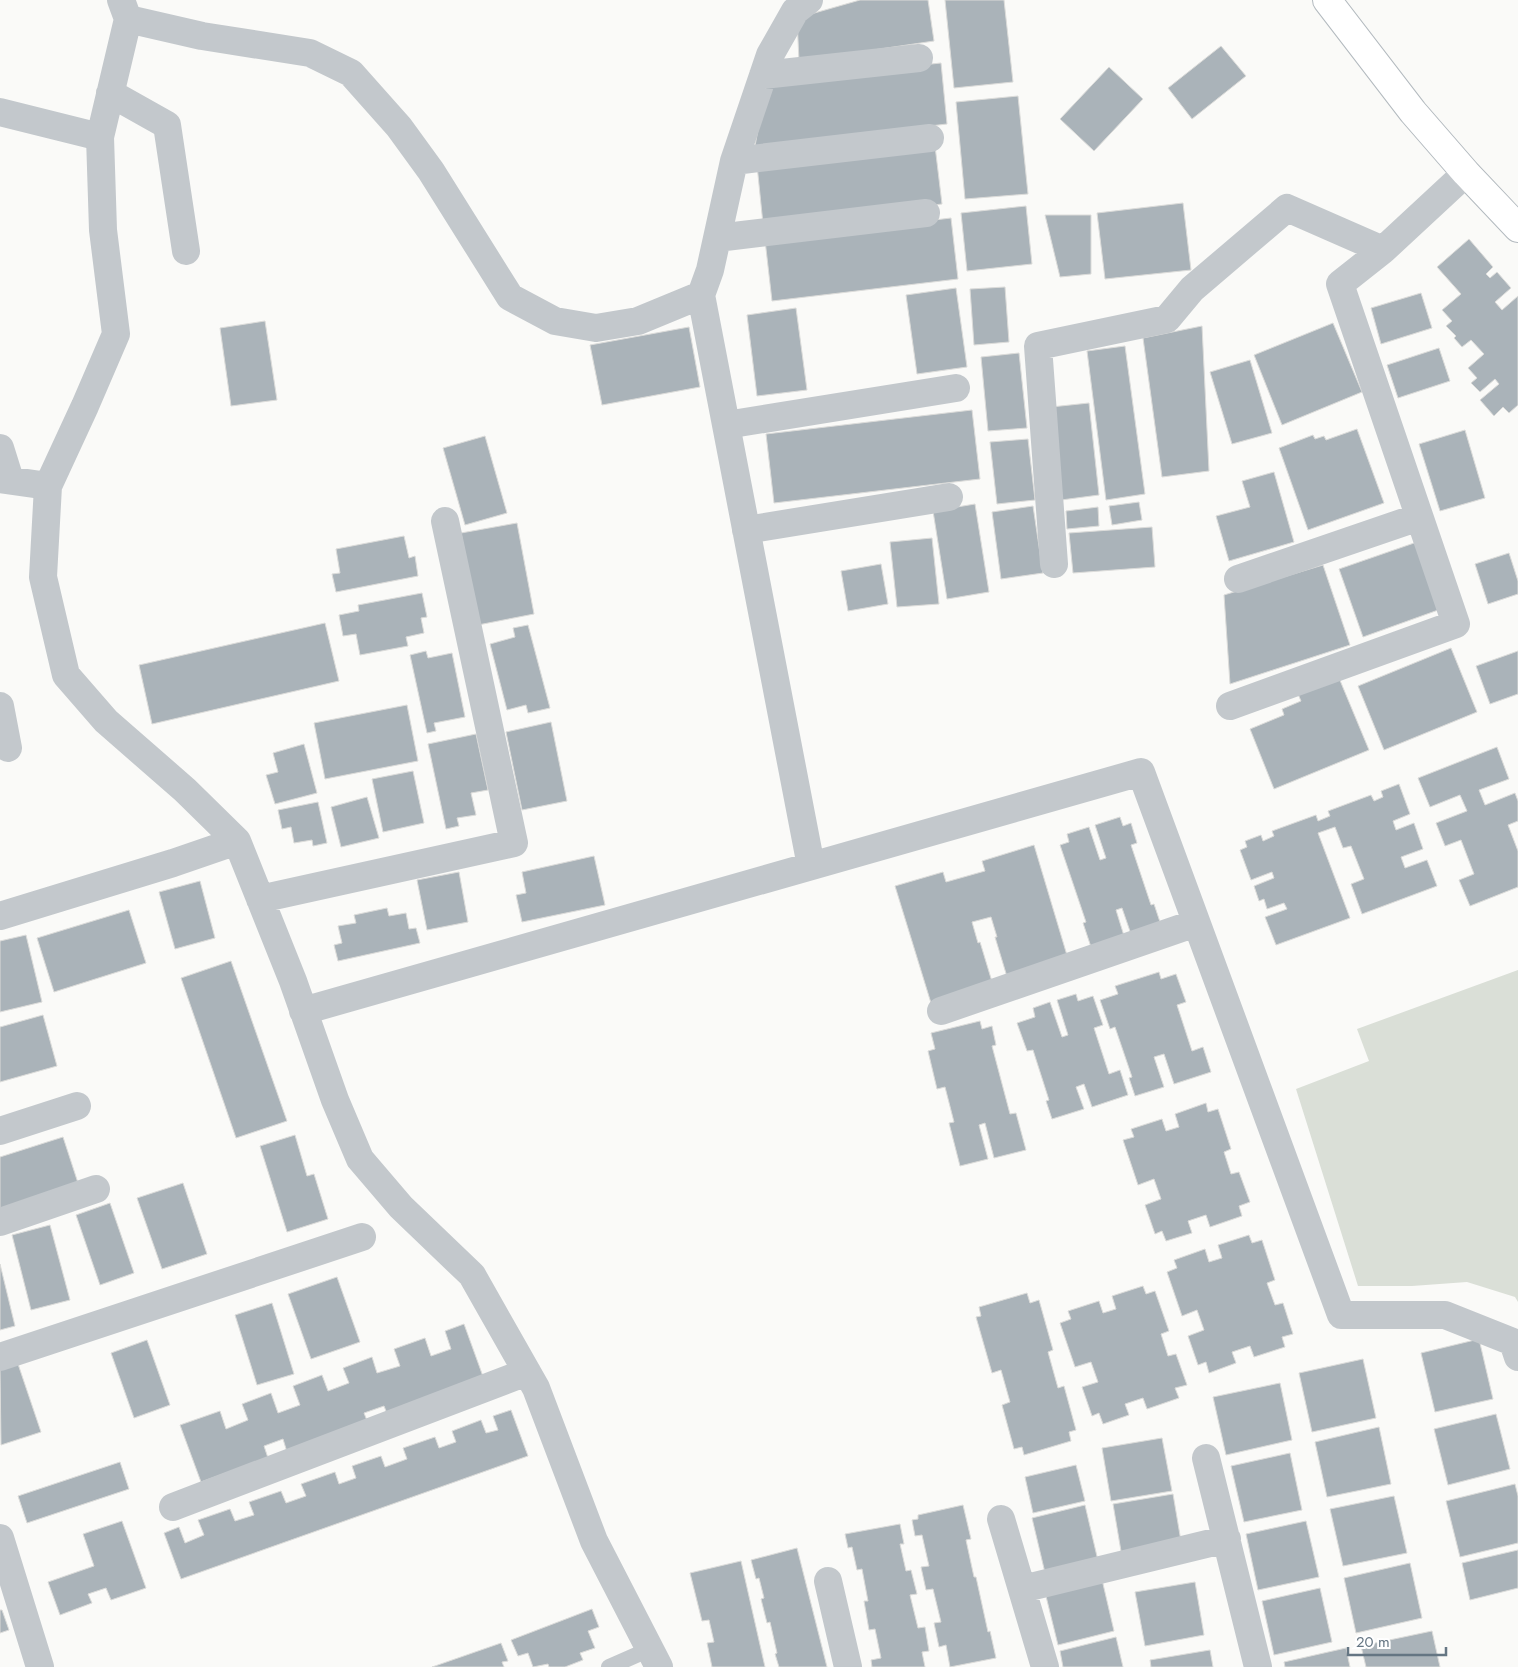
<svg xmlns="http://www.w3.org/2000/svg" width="1518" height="1667" font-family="Jost,sans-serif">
<rect width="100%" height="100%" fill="#fafaf8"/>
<!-- green -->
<path fill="#dadfd7" d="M1518,970V1302L1515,1297L1467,1282L1412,1286H1358L1296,1089L1369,1061L1357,1029Z"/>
<!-- building -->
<path fill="#aab3b9" stroke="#dcdcda" d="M860,0H928L934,41L799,61L797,18Z
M945,0H1004L1013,82L954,88Z
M1221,46L1246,76L1192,119L1168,88Z
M941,63L947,124L755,146L767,81Z
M1109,67L1143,99L1094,151L1060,119Z
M1018,96L1028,194L965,199L956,102Z
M935,146L942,204L763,224L757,165Z
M1183,203L1191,270L1105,279L1097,213Z
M1026,206L1032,264L967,271L961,213Z
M1045,215H1091V274L1060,277Z
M951,218L958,279L772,301L765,240Z
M1469,239L1493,267L1486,274L1490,278L1497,272L1511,288L1495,302L1502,310L1518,296V405L1509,413L1503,407L1494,416L1480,400L1499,384L1495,379L1480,392L1471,383L1477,378L1468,368L1484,354L1471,340L1462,347L1454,338L1456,336L1446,326L1452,321L1442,310L1461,294L1437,267Z
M1005,287L1009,342L974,345L970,289Z
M956,288L967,367L917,374L906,295Z
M1421,293L1432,328L1381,344L1371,308Z
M796,308L807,390L757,396L747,315Z
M265,321L277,400L231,406L220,328Z
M1333,323L1362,392L1282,425L1254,355Z
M1202,326L1209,471L1162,477L1143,338Z
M689,327L700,387L602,405L590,345Z
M1125,346L1145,494L1106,500L1087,351Z
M1439,348L1450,381L1398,398L1387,365Z
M1019,353L1027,428L988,431L981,357Z
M1250,360L1272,433L1232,444L1210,372Z
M1089,403L1099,495L1061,500L1051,407Z
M972,410L980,479L774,503L766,434Z
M1357,429L1384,503L1308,530L1279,448L1313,435L1315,439L1324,436L1326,440Z
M1465,430L1485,498L1440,511L1419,444Z
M485,436L507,513L465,525L443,448Z
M1028,439L1035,500L997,504L990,442Z
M1274,472L1294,542L1229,561L1216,516L1250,507L1242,481Z
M1139,502L1142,520L1112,525L1109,506Z
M975,504L989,592L947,599L933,511Z
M1033,506L1043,573L1001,579L992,512Z
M1098,507L1099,526L1067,529L1066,511Z
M517,523L534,614L478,625L461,533Z
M1152,527L1155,567L1073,573L1069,533Z
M404,536L409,558L415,556L418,576L336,592L332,574L340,573L336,549Z
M932,538L939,604L897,607L890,542Z
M1417,542L1441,609L1363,637L1339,569Z
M1509,553L1518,581V594L1488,604L1475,564Z
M881,564L888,604L848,611L841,571Z
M1323,565L1350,645L1230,684L1224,595Z
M422,593L427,617L421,618L424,633L406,637L408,646L360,655L356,634L343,636L339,615L359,611L358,605Z
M325,623L339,681L152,724L139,665Z
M528,625L550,708L528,713L526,705L507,710L490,644L515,637L513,628Z
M1451,648L1477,712L1384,750L1358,686Z
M426,651L428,658L452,653L465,717L434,723L436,731L427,733L410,655Z
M1518,651V694L1490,704L1476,666Z
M1339,678L1369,750L1274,789L1250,729L1284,715L1282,709L1301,701L1298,694Z
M407,705L418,761L325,779L314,723Z
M551,722L567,801L522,810L506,732Z
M476,734L488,790L471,793L476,815L457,818L459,826L446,829L428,744Z
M304,744L317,793L275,804L266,775L278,772L273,753Z
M1497,747L1509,779L1479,790L1485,805L1515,793L1518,801V821L1508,825L1518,851V887L1470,906L1459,880L1474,874L1461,840L1445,846L1436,823L1467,811L1460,795L1430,807L1418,778Z
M413,771L424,823L383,832L372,779Z
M1399,784L1410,814L1393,821L1396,830L1414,823L1423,849L1401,857L1405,868L1427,860L1437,886L1362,914L1351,884L1364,879L1351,846L1343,848L1335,827L1318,833L1350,918L1276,945L1265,917L1287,909L1284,903L1267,909L1264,899L1259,901L1254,886L1274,878L1272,872L1251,880L1240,850L1247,847L1245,841L1261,835L1263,841L1274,836L1272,831L1316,815L1318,821L1330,816L1328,811L1371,795L1374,801L1383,797L1381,791Z
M367,797L379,838L341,847L331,807Z
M318,802L327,843L313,846L312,840L294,843L291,827L282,829L278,810Z
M1120,817L1123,826L1131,823L1137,843L1131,845L1151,905L1154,904L1162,928L1132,937L1122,908L1116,910L1125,939L1092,950L1083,923L1086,922L1060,845L1069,842L1067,834L1089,827L1100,860L1106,858L1095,825Z
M1034,845L1069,962L1008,980L995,937H997L991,917L972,922L978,943L980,942L993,985L931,1003L895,886L943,872L946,882L985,871L982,861Z
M594,856L605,905L522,922L516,895L526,893L522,872Z
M459,872L468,922L427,930L417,880Z
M200,881L215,938L175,949L159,892Z
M387,908L389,916L406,913L409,929L416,928L420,943L338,961L334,945L342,943L338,926L356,923L354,915Z
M129,910L146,963L54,992L37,938Z
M26,935L42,1002L0,1012V941Z
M231,961L287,1121L236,1138L181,978Z
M1159,972L1161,979L1176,974L1186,1002L1177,1005L1192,1051L1203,1047L1211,1072L1174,1084L1164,1054L1154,1057L1164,1087L1135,1096L1129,1078L1132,1077L1115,1027L1110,1029L1100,1000L1118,994L1115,986Z
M1076,994L1078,1001L1093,996L1103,1025L1094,1028L1109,1074L1120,1070L1128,1095L1092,1107L1084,1084L1076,1087L1084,1109L1052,1119L1046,1101L1049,1100L1033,1050L1027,1051L1017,1023L1035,1017L1033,1008L1050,1002L1062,1037L1068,1035L1057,1000Z
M43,1015L57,1066L0,1082V1027Z
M980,1021L982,1029L992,1026L996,1045L992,1046L1010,1114L1016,1113L1026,1150L994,1158L985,1123L979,1125L988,1159L960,1166L949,1123L954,1122L945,1087L937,1089L928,1051L935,1049L931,1033Z
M1206,1103L1208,1112L1218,1109L1231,1149L1224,1152L1231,1174L1239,1172L1250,1202L1239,1206L1242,1216L1210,1227L1206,1215L1188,1221L1192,1233L1166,1241L1162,1231L1155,1234L1145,1205L1161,1199L1154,1179L1138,1185L1123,1140L1134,1137L1131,1129L1162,1119L1166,1131L1179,1127L1175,1114Z
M295,1135L307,1176L314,1174L328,1219L287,1232L260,1146Z
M63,1137L79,1186L0,1212V1157Z
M183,1183L207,1254L162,1269L137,1198Z
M110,1203L134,1273L100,1285L76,1215Z
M50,1225L70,1300L31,1310L12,1235Z
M1249,1235L1252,1243L1262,1240L1275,1280L1267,1283L1275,1305L1283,1303L1293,1334L1282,1337L1285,1347L1254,1357L1250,1346L1232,1352L1236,1363L1209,1373L1206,1362L1198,1365L1188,1336L1204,1330L1197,1310L1182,1316L1167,1272L1177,1268L1174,1260L1205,1249L1209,1262L1222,1258L1218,1245Z
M0,1264L15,1326L0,1330Z
M337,1277L360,1342L311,1359L288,1294Z
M1143,1286L1146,1294L1155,1291L1169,1331L1161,1334L1168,1356L1176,1354L1187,1385L1175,1388L1179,1398L1147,1409L1143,1398L1125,1404L1129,1415L1103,1424L1099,1413L1092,1416L1082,1387L1098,1382L1091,1362L1075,1367L1060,1323L1071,1319L1068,1311L1099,1301L1103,1313L1116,1309L1112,1296Z
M1027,1293L1030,1303L1039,1300L1053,1350L1048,1352L1058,1388L1064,1386L1076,1430L1069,1432L1071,1441L1024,1455L1022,1447L1014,1449L1002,1405L1010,1402L1001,1370L992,1373L976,1317L981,1316L979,1307Z
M272,1303L294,1374L257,1385L235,1315Z
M464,1324L485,1382L388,1416L384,1406L364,1413L368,1423L287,1452L283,1439L264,1446L268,1458L201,1482L180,1425L220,1411L226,1429L248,1420L242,1404L271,1393L278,1413L300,1405L293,1386L322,1375L328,1391L349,1383L343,1368L372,1357L377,1373L400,1366L394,1349L425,1338L431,1356L451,1349L445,1331Z
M1479,1339L1493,1399L1435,1412L1421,1353Z
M147,1340L170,1405L134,1418L111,1353Z
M1363,1359L1376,1418L1312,1432L1299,1373Z
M18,1364L41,1432L1,1445L0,1370Z
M1280,1383L1292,1440L1226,1455L1213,1397Z
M511,1410L528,1456L181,1579L164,1533L179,1527L185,1543L204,1535L198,1520L230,1509L235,1521L254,1515L249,1502L281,1491L286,1503L306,1496L301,1484L335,1472L339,1484L356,1478L352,1466L381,1456L385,1467L407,1459L403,1448L435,1437L439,1448L456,1442L452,1431L481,1420L486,1433L498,1430L493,1416Z
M1496,1414L1510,1469L1448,1485L1434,1429Z
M1379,1427L1391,1484L1327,1497L1315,1442Z
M1162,1438L1172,1491L1111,1501L1102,1448Z
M1290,1453L1302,1510L1244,1522L1231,1466Z
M120,1462L129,1489L27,1523L18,1496Z
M1076,1465L1085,1501L1033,1513L1025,1477Z
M1515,1484L1518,1496V1543L1460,1557L1446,1501Z
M1173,1494L1182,1547L1122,1557L1113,1504Z
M1394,1496L1407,1553L1343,1566L1330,1509Z
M963,1505L971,1539L966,1540L974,1577H976L988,1632L990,1631L996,1658L950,1667L946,1645L939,1647L934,1623L941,1622L933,1589L926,1590L921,1567L929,1566L922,1535L915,1536L912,1520L918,1519V1515Z
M1085,1505L1099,1565L1046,1577L1032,1518Z
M122,1521L146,1588L111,1600L106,1588L88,1594L92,1603L60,1615L48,1582L94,1566L83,1534Z
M1306,1521L1319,1577L1258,1590L1246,1534Z
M900,1524L904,1544H900L906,1571L911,1570L917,1594L910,1595L918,1628L925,1627L929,1651L922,1652L925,1667H872L871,1660L881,1658L875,1629L869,1630L864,1601H868L862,1569L857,1570L852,1547L848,1548L845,1534Z
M797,1548L827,1667H779L775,1654L777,1653L770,1622L767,1623L761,1599L764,1598L759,1578L756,1579L751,1560Z
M1518,1550V1588L1470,1600L1462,1563Z
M741,1561L765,1667H712L707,1643L714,1642L709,1620L702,1621L690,1573Z
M1410,1563L1422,1618L1356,1633L1344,1578Z
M1100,1571L1114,1631L1058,1645L1043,1584Z
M1195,1582L1204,1635L1145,1646L1135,1592Z
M1320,1588L1332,1642L1274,1655L1262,1601Z
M592,1609L599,1627L588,1631L595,1648L580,1653L583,1660L565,1667H549L548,1664L533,1667L528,1653L518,1656L511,1640Z
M0,1610H2L9,1630L0,1633Z
M1432,1631L1440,1667H1366L1361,1646Z
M1116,1637L1123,1667H1063L1060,1651Z
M501,1643L508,1661L502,1662L504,1667H432Z
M1346,1648L1350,1667H1285L1284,1662Z
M1210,1650L1213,1667H1151L1150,1660Z"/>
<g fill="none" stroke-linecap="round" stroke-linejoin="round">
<defs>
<path id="secondary" d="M1327,0L1413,112L1466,173L1518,228"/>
</defs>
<!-- secondary casing -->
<use href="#secondary" stroke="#b3babf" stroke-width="30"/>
<!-- lane -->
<path stroke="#c3c8cc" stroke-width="16" d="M609,1667L650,1649"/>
<!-- street -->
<path stroke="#c3c8cc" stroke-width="28" d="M121,0L128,19L100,137L103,230L116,334L85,406L48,486L43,577L66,675L106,721L185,790L237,841L293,981L335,1100L360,1159L401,1207L472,1275L536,1388L594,1541L659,1667
M128,19L202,36L310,53L351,73L399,127L431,171L510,297L555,321L596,328L638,321L701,295L710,270L734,161L770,55L795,11L809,0
M763,75L919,58
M110,93L167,125L186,251
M0,112L100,137
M734,161L930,138
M717,238L926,213
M701,295L811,866
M726,425L956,388
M0,448L10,480
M0,479L48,486
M746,530L949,497
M1054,564L1038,346L1167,319L1192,289L1287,208L1383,250
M1238,579L1419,517
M0,706L8,748
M1230,706L1456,624L1340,284L1383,250L1466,173
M260,899L514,843L445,521
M0,916L173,863L237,841
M303,1011L1141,772L1341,1315H1445L1513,1342L1518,1357
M941,1011L1196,923
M0,1131L77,1106
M0,1222L96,1189
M0,1357L362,1237
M1206,1458L1258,1667
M173,1507L527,1372
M1001,1519L1045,1667
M0,1538L40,1667
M828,1581L848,1667
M1022,1589L1227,1539"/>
<!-- secondary -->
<use href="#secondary" stroke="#fff" stroke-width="28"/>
</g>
<!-- scale -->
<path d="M1348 1647v8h98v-8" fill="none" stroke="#657683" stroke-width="2.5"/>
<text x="1356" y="1647" font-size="15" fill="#657683" stroke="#ffffff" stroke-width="4" paint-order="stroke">20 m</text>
</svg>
